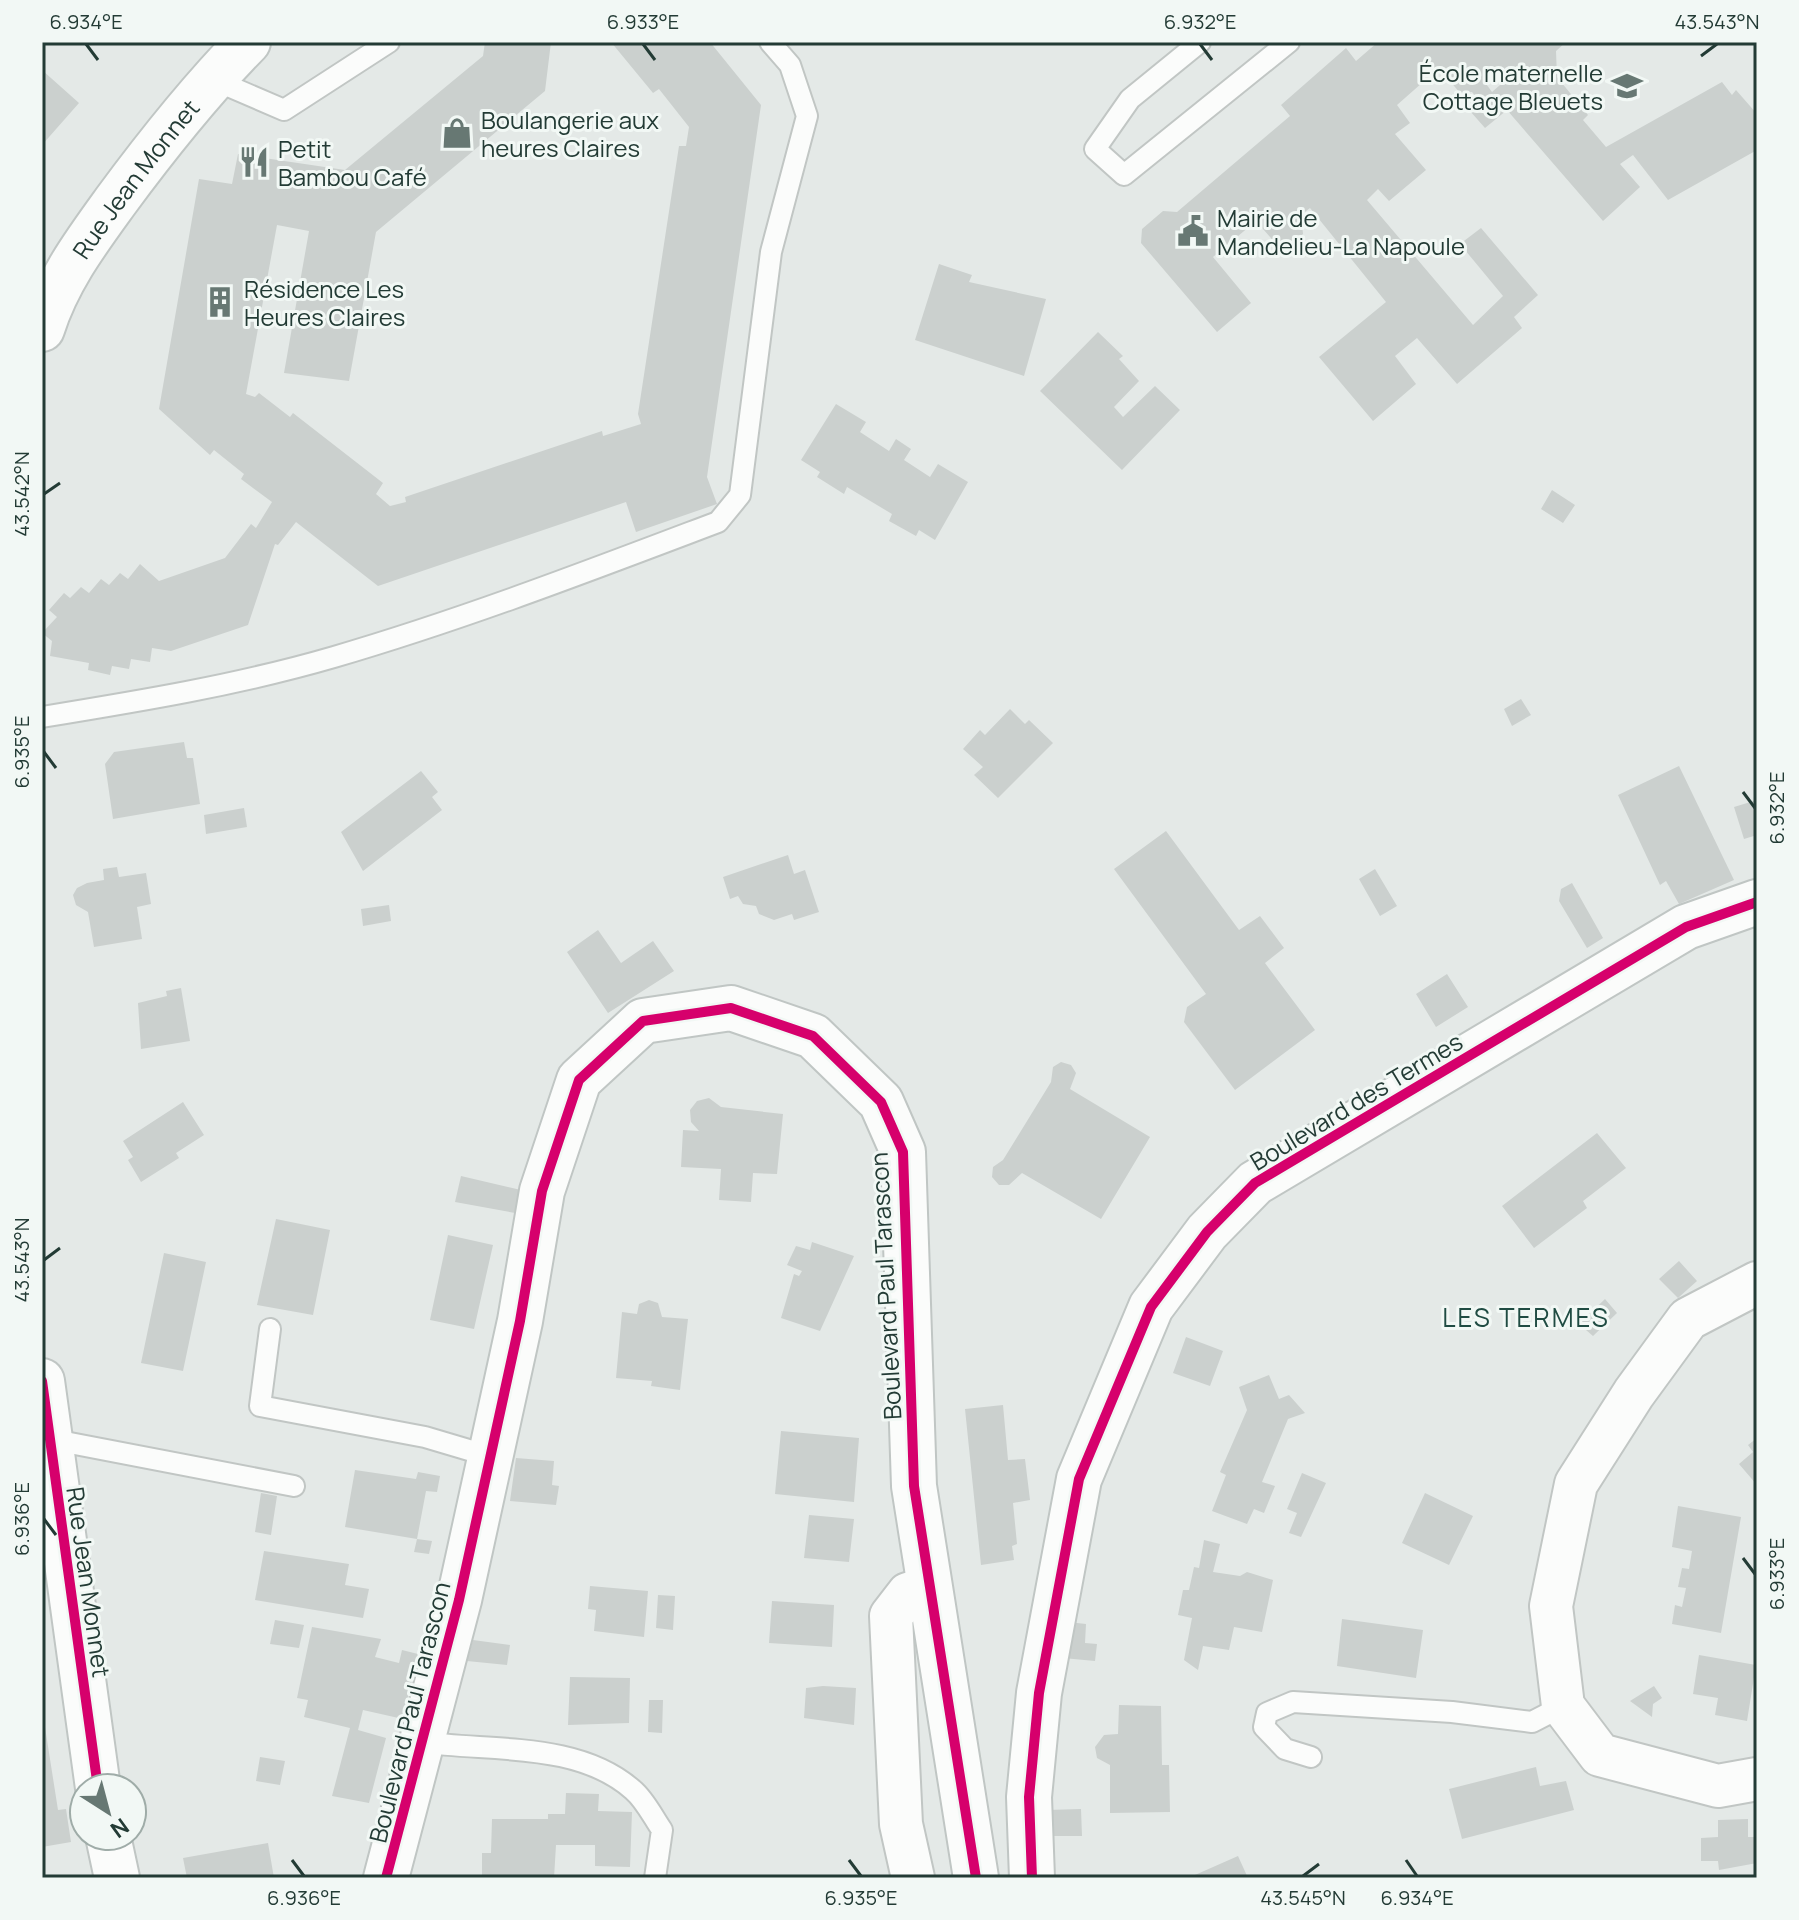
<svg xmlns="http://www.w3.org/2000/svg" width="1799" height="1920" font-family="Manrope,sans-serif">
<rect width="100%" height="100%" fill="#e4e9e7"/>
<!-- building -->
<path fill="#cbd0ce" fill-rule="evenodd" d="M485,42H551L545,91L376,232L349,381L284,373L309,231L277,225L246,394L255,397L259,393L290,417L293,413L383,483L376,494L390,506L406,502L405,497L602,431L603,436L641,424L638,414L679,146H686L689,127L659,89L653,93L611,42H710L761,105L707,477L717,504L636,532L626,502L378,586L296,522L278,545L275,544L248,625L171,651L152,648L150,662L131,659L129,669L112,666L110,675L88,670L89,663L50,656L52,641L42,633L57,617L49,610L64,593L70,598L81,587L89,593L101,579L109,585L120,573L128,579L140,564L159,581L225,558L251,524L256,528L272,502L241,479L244,474L214,450L210,455L159,409L199,179L232,184L238,154L345,170L483,56Z
M1378,42H1566L1556,51L1557,77L1588,115L1583,120L1606,147L1722,82L1732,95L1736,90L1757,114V150L1668,200L1633,155L1620,164L1640,187L1603,221L1507,110L1485,128L1470,111L1481,103L1472,92L1460,93L1439,68L1397,105L1410,123L1395,134L1426,170L1389,201L1378,189L1367,200L1473,325L1503,296L1460,244L1481,228L1538,295L1514,317L1522,328L1457,384L1417,338L1395,356L1416,384L1373,421L1319,357L1386,302L1310,208L1301,215L1303,234L1288,246L1277,245L1256,221L1213,257L1251,303L1217,332L1141,243L1142,229L1163,211L1177,212L1290,116L1281,105L1346,48L1356,61ZM1487,69L1500,85L1492,92L1484,81Z
M42,70L79,103L42,145Z
M939,264L972,275L969,282L1046,299L1024,376L915,340Z
M1098,332L1123,356L1119,359L1139,381L1114,407L1123,417L1155,386L1180,410L1122,470L1040,391Z
M836,404L866,422L860,432L889,451L896,439L911,449L904,460L930,477L938,464L968,482L935,540L919,530L916,536L889,521L892,514L847,487L844,494L817,477L820,472L801,460Z
M1552,490L1575,505L1563,523L1541,509Z
M1521,699L1531,715L1512,726L1504,709Z
M1010,709L1025,724L1029,720L1053,743L998,798L974,775L983,767L963,749L980,730L985,735Z
M184,742L187,758H193L200,804L113,819L105,764L114,752Z
M1679,766L1734,880L1679,904L1666,881L1660,885L1618,795Z
M421,771L438,792L432,797L442,810L363,871L341,832Z
M1757,800V835L1744,839L1734,807Z
M244,808L247,827L206,834L204,815Z
M1166,831L1239,930L1260,916L1284,948L1265,963L1315,1030L1235,1090L1184,1022L1187,1007L1206,994L1114,869Z
M788,855L794,874L805,870L819,912L794,920L792,914L774,920L759,914L756,906L743,904L738,896L730,899L723,877Z
M117,867L119,877L146,873L151,904L137,907L142,939L94,947L88,912L76,905L73,895L77,888L87,883L104,880L103,869Z
M1375,869L1397,906L1380,916L1359,879Z
M1572,883L1603,938L1587,948L1559,901L1561,889Z
M389,905L391,921L363,926L361,909Z
M598,930L621,963L653,941L674,971L608,1013L567,952Z
M1447,974L1468,1007L1436,1027L1416,994Z
M181,988L190,1041L141,1049L138,1003L167,996L166,991Z
M1061,1062L1071,1065L1076,1073L1070,1089L1150,1137L1101,1219L1022,1173L1009,1185H999L992,1177L993,1167L1003,1160L1051,1082L1053,1067Z
M709,1098L721,1107L783,1114L777,1174L753,1173L751,1202L719,1200L721,1169L681,1167L683,1130L699,1131L691,1122L690,1110L697,1101Z
M183,1102L204,1135L176,1153L179,1158L141,1182L128,1160L133,1157L123,1141Z
M1597,1133L1626,1168L1583,1201L1587,1208L1534,1248L1502,1206Z
M461,1176L521,1190L515,1213L455,1202Z
M276,1219L330,1230L313,1315L257,1305Z
M448,1235L493,1245L474,1329L430,1320Z
M812,1242L854,1256L820,1331L781,1318L794,1274L799,1276L802,1271L787,1265L796,1246L810,1250Z
M164,1253L206,1262L183,1371L141,1363Z
M1679,1261L1697,1281L1678,1298L1659,1279Z
M1605,1299L1617,1313L1593,1336L1579,1324Z
M649,1300L658,1303L662,1317L688,1319L680,1390L651,1386L652,1381L616,1378L622,1312L637,1314L639,1304Z
M1186,1337L1223,1351L1210,1386L1173,1373Z
M1269,1375L1279,1399L1289,1395L1305,1413L1288,1419L1262,1482L1275,1486L1264,1513L1254,1509L1247,1524L1212,1511L1226,1475L1220,1472L1247,1410L1239,1387Z
M1003,1405L1008,1460L1025,1459L1030,1500L1013,1503L1017,1544L1012,1546L1014,1560L981,1565L965,1409Z
M781,1431L859,1438L854,1502L775,1494Z
M1757,1438V1485L1739,1464L1753,1452L1748,1445Z
M516,1458L554,1461L552,1485L559,1486L556,1505L510,1501Z
M355,1470L416,1479L418,1472L440,1476L437,1492L426,1491L417,1539L432,1541L429,1554L414,1552L417,1539L345,1527Z
M1302,1473L1326,1483L1301,1537L1289,1533L1297,1513L1287,1509Z
M261,1493L277,1496L271,1535L255,1532Z
M1425,1493L1473,1516L1449,1565L1402,1543Z
M1678,1506L1741,1517L1721,1633L1672,1624L1675,1605L1682,1607L1686,1588L1678,1587L1682,1568L1689,1569L1692,1551L1672,1547Z
M809,1515L854,1519L849,1562L804,1558Z
M1204,1540L1220,1544L1213,1572L1240,1576L1247,1572L1273,1580L1262,1632L1234,1627L1229,1650L1203,1646L1198,1670L1184,1660L1192,1618L1178,1615L1183,1590H1189L1194,1567L1199,1568Z
M264,1551L349,1564L345,1585L369,1589L363,1618L255,1600Z
M590,1586L648,1591L644,1637L594,1631L596,1610L588,1609Z
M658,1595L675,1596L673,1630L656,1628Z
M772,1601L834,1605L832,1647L769,1643Z
M1342,1619L1423,1630L1416,1678L1337,1666Z
M275,1620L304,1625L299,1648L270,1644Z
M1068,1622L1086,1624L1085,1643L1097,1644L1095,1661L1063,1658Z
M312,1627L381,1639L375,1657L399,1663L402,1650L418,1654L403,1719L363,1710L358,1730L386,1738L369,1803L332,1796L350,1728L304,1717L308,1700L297,1698Z
M473,1640L510,1645L507,1665L467,1661Z
M1699,1655L1756,1665L1747,1721L1715,1715L1718,1698L1693,1694Z
M570,1677L630,1678L629,1723L568,1725Z
M823,1686L856,1688L854,1725L804,1718L806,1688Z
M1654,1686L1662,1698L1653,1704L1652,1717L1630,1701Z
M649,1700H663L662,1733L648,1732Z
M1119,1705L1161,1706L1162,1765H1169L1170,1812L1110,1813V1765L1097,1758L1095,1747L1104,1735L1118,1734Z
M42,1708L58,1810L66,1809L71,1842L42,1847Z
M260,1757L285,1761L280,1785L256,1781Z
M1536,1767L1540,1786L1566,1781L1574,1810L1462,1839L1449,1789Z
M566,1793L599,1794L598,1811L632,1812L630,1867L595,1866V1845H556L554,1878H482V1853H491L492,1819H548V1814H565Z
M1081,1809L1082,1836H1048L1047,1810Z
M1748,1819V1837H1757V1863L1719,1870L1718,1861H1701V1838L1718,1837V1820Z
M268,1843L274,1878H187L183,1858Z
M1238,1856L1248,1878H1188L1204,1871Z"/>
<g fill="none" stroke-linecap="round" stroke-linejoin="round">
<defs>
<path id="lane" d="M1200,42L1130,99L1095,149L1124,175L1289,42
M212,79L284,110L389,42
M42,717C140,701 238,685 334,657C464,619 591,570 718,522L740,495L771,252L807,116L790,65L770,42
M270,1329L260,1406L425,1437L489,1456
M49,1439L294,1486
M422,1742C490,1752 578,1741 633,1790C645,1800 653,1817 662,1830L655,1878
M1311,1757L1285,1749L1264,1727L1267,1713L1293,1702L1452,1712L1532,1722L1563,1706"/>
<path id="street" d="M1757,1283L1688,1319L1634,1393L1576,1484L1551,1606L1563,1706L1600,1755L1718,1786L1757,1779
M913,1878L901,1824L891,1616L908,1594L930,1587"/>
<g id="secondary">
<path id="s1" d="M42,329C57,281 86,242 115,202C157,145 199,92 248,42"/>
<path d="M42,1381L98,1788"/>
<path d="M108,1836L117,1878"/>
<path d="M386,1878L459,1600L520,1321L542,1191L579,1080L643,1021L731,1008L813,1036L881,1102L903,1152L914,1486L976,1878"/>
<path d="M1032,1878L1029,1797L1039,1693L1079,1479L1151,1307L1207,1232L1255,1183L1686,927L1757,902"/>
</g>
</defs>
<!-- lane casing -->
<use href="#lane" stroke="#c1c6c4" stroke-width="24"/>
<!-- street casing -->
<use href="#street" stroke="#c1c6c4" stroke-width="46"/>
<!-- secondary casing -->
<use href="#secondary" stroke="#c0c6c4" stroke-width="48"/>
<!-- lane -->
<use href="#lane" stroke="#fbfcfb" stroke-width="20"/>
<!-- street -->
<use href="#street" stroke="#fbfcfb" stroke-width="42"/>
<!-- secondary -->
<use href="#secondary" stroke="#fbfcfb" stroke-width="44"/>
<defs>
<path id="cycleway" d="M42,1381L98,1788
M386,1878L459,1600L520,1321L542,1191L579,1080L643,1021L731,1008L813,1036L881,1102L903,1152L914,1486L976,1878
M1032,1878L1029,1797L1039,1693L1079,1479L1151,1307L1207,1232L1255,1183L1686,927L1757,902"/>
</defs>
<!-- cycleway casing -->
<use href="#cycleway" stroke="#f2f8f5" stroke-width="15"/>
<!-- cycleway -->
<use href="#cycleway" stroke="#d6006c" stroke-width="10"/>
</g>
<!-- ticks -->
<path fill="none" stroke="#233b35" stroke-width="3" d="M86,44L98,60M643,44L655,60M1200,44L1212,60M1701,56L1717,44M44,494L60,483M44,752L56,768M1743,792L1755,808M44,1260L60,1248M44,1519L56,1535M1743,1558L1755,1574M292,1860L304,1876M849,1860L861,1876M1406,1860L1417,1876M1303,1876L1319,1864"/>
<!-- icons -->
<defs>
<symbol id="school-bare" viewBox="-9 -9 18 18"><path d="M0-5L7-2L0 1L-7-2ZM-4 1L0 2.5L4 1V4Q0 6-4 4Z" fill="#677873" stroke="#f2f8f5" stroke-width="2.5" paint-order="stroke"/></symbol>
<symbol id="shop-bare" viewBox="-9 -9 18 18"><path d="M-5-2.5h2.3a2.7 3.5 0 0 1 5.4 0H5L5.5 6h-11ZM-1.5-2.5h3a1.5 2.3 0 0 0-3 0Z" fill="#677873" stroke="#f2f8f5" stroke-width="2.5" paint-order="stroke"/></symbol>
<symbol id="restaurant-bare" viewBox="-9 -9 18 18"><path d="M-5-6h1v4h1v-4h1v4h1v-4h1v5L-1.5 .5V6h-2V.5L-5-1ZM5-6V6H3V1.5H1.5Q1.5-4 5-6Z" fill="#677873" stroke="#f2f8f5" stroke-width="2.5" paint-order="stroke"/></symbol>
<symbol id="civic-bare" viewBox="-9 -9 18 18"><path d="M-.6-6.5H3V-4.5H.6V-3L4-1V1h2V6H-6V1h2V-1L-.6-3ZM-1.2 2.5V6h2.4V2.5Z" fill="#677873" stroke="#f2f8f5" stroke-width="2.5" paint-order="stroke"/></symbol>
<symbol id="building-bare" viewBox="-9 -9 18 18"><path d="M-4-6H4V6H1V3H-1V6H-4ZM-2.5-4.3h1.7v1.8h-1.7ZM.8-4.3h1.7v1.8H.8ZM-2.5-1h1.7V.8h-1.7ZM.8-1h1.7V.8H.8Z" fill="#677873" stroke="#f2f8f5" stroke-width="2.5" paint-order="stroke"/></symbol>
</defs>
<g fill-rule="evenodd">
<use href="#school-bare" x="1605" y="64" width="44" height="44"/>
<use href="#shop-bare" x="435" y="111" width="44" height="44"/>
<use href="#restaurant-bare" x="232" y="140" width="44" height="44"/>
<use href="#civic-bare" x="1171" y="209" width="44" height="44"/>
<use href="#building-bare" x="198" y="280" width="44" height="44"/>
</g>
<g text-anchor="middle" dominant-baseline="central" stroke-width="6" stroke-linejoin="round" paint-order="stroke">
<!-- poi labels -->
<g font-size="24" fill="#233b35" stroke="#f2f8f5" text-anchor="start">
<text x="1603" y="72" text-anchor="end">École maternelle<tspan x="1603" dy="28">Cottage Bleuets</tspan></text>
<text x="481" y="119">Boulangerie aux<tspan x="481" dy="28">heures Claires</tspan></text>
<text x="278" y="148">Petit<tspan x="278" dy="28">Bambou Café</tspan></text>
<text x="1217" y="217">Mairie de<tspan x="1217" dy="28">Mandelieu-La Napoule</tspan></text>
<text x="244" y="288">Résidence Les<tspan x="244" dy="28">Heures Claires</tspan></text>
</g>
<!-- street labels -->
<g font-size="24" fill="#233b35" stroke="#f2f8f5">
<text stroke="none"><textPath href="#s1" startOffset="178">Rue Jean Monnet</textPath></text>
<text transform="translate(1356 1101) rotate(-31)">Boulevard des Termes</text>
<text transform="translate(885 1286) rotate(-93)">Boulevard Paul Tarascon</text>
<text transform="translate(89 1582) rotate(82)">Rue Jean Monnet</text>
<text transform="translate(409 1712) rotate(-76)">Boulevard Paul Tarascon</text>
</g>
<!-- neighbourhood labels -->
<g font-size="26" letter-spacing="2" fill="#204c43" stroke="#f2f8f5">
<text x="1526" y="1317">LES TERMES</text>
</g>
</g>
<!-- border -->
<rect width="1799" height="1920" fill="none" stroke="#f2f8f5" stroke-width="88"/>
<!-- north arrow -->
<g transform="translate(108 1812) rotate(144)"><circle r="38" fill="#f2f8f5" stroke="#9faca8" stroke-width="2"/>
<path d="M0-6L14 30L0 20L-14 30Z" fill="#677873"/>
<text y="-12" font-size="22" font-weight="bold" text-anchor="middle" fill="#233b35">N</text>
</g>
<rect x="44" y="44" width="1711" height="1832" fill="none" stroke="#233b35" stroke-width="3"/>
<g font-size="20" text-anchor="middle" fill="#233b35">
<text x="86" y="29">6.934°E</text>
<text x="643" y="29">6.933°E</text>
<text x="1200" y="29">6.932°E</text>
<text x="1717" y="29">43.543°N</text>
<text transform="translate(22 494) rotate(-90)" y="7">43.542°N</text>
<text transform="translate(22 752) rotate(-90)" y="7">6.935°E</text>
<text transform="translate(1777 808) rotate(-90)" y="7">6.932°E</text>
<text transform="translate(22 1260) rotate(-90)" y="7">43.543°N</text>
<text transform="translate(22 1519) rotate(-90)" y="7">6.936°E</text>
<text transform="translate(1777 1574) rotate(-90)" y="7">6.933°E</text>
<text x="304" y="1905">6.936°E</text>
<text x="861" y="1905">6.935°E</text>
<text x="1303" y="1905">43.545°N</text>
<text x="1417" y="1905">6.934°E</text>
</g>
</svg>
